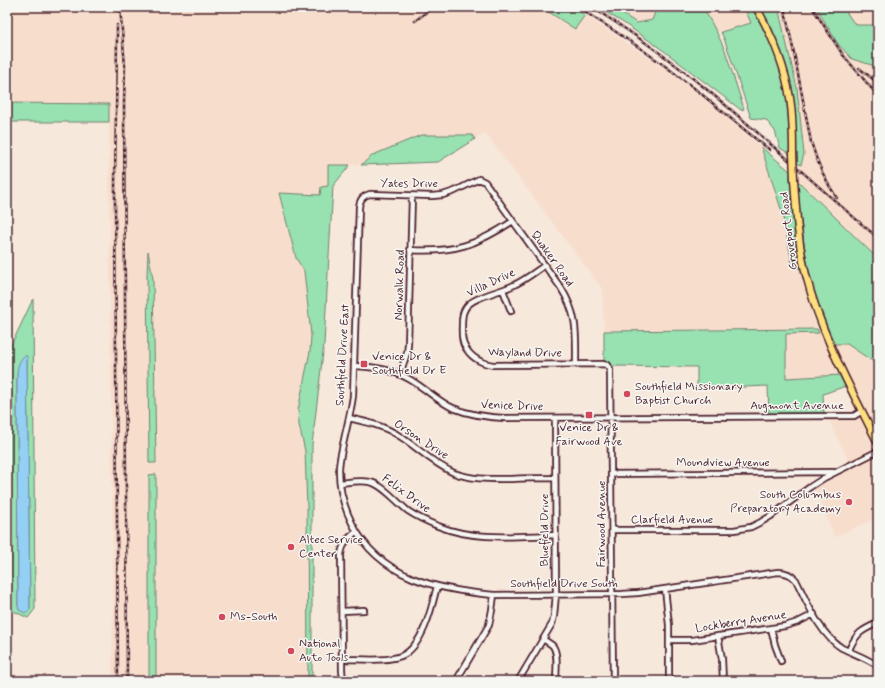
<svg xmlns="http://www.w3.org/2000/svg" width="885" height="688" font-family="Mynerve,sans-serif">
<rect width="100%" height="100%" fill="#f7e8dc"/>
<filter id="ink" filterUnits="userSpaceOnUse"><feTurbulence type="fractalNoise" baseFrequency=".025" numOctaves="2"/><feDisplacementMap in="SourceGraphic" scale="8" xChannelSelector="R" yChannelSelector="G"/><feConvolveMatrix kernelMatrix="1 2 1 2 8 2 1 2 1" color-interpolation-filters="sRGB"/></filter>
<g filter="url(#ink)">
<!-- built -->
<path fill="#f7decc" d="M7,7H541L574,29L585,15L670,72L718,110L761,147L782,212L792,262L801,270L817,329L604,331L602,289L485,133L475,139L472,135H421L373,155L361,165H328V186L320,195L279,193L296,258L304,271L311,335L310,351L298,410L299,425L305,451L307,508L308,681H112L113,601L109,179V105L7,103Z
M611,7H657L652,20L637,23Z
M703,7H744L751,23L717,33Z
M778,7H816L838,44L852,59L878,67V259L797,180L804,154L797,88Z
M843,7H878V25H858L853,22Z
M830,332L834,344H847L878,365V425L875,426L878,433V517L835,537L814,488L852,468L828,418L860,416L841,375L786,378V334Z"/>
<!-- green -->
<path fill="#98e1b0" stroke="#71806e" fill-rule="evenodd" d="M541,7H571L585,15L575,29Z
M597,7H611L637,23L652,20L657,7H703L717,33L725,50L744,109L741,110L664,51L622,22Z
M744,7H753C766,35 782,64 786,96C789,115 789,135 790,154L780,148L775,131L766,120L751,118L725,41L721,32L751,23Z
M760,7H778L797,88L804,154L801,165L797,163C796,129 795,95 785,63C779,43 769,25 760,7Z
M816,7H843L853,22L858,25H878V67L852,59L838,44Z
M7,103L109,104V122H7Z
M421,135H472L475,139L438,162L361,165L373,155Z
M761,147L790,171L794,224L801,270L792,263L782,212Z
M328,165H350L333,186L324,344L312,445V681H308L307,508L305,451L299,425L298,410L310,351L311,335L304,271L296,258L279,193L320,195L321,187L328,186Z
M797,180L878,259V365L847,344H834C826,323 817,302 811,280C803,247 800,213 797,180Z
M148,251L153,279L156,463H149L147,275Z
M33,299L35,609L28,618L7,608V354ZM26,356L27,358L30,609L18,606L17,378Z
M817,329L819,333L786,334V378L841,375L846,386L823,394L824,414H769L768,386L697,389V367L611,366L604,361V331Z
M156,474V681H149V475Z"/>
<!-- water -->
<path fill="#94cff4" stroke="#7689a4" d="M24,356H27V358L30,609L28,612L25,613L19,610L18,606L17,377C17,369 18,362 24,356Z"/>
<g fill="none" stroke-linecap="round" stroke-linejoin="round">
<defs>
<path id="minor" d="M410,250C453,253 477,245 513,221
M545,265C535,272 525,280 514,285C501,292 470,297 465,309C462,313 462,319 462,324C462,331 461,338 464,345C470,357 480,363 493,365L602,364L607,365L610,369L613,681
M503,290L511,311
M576,364C576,333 578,315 561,288L485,182L479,179L455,191L443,195L432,196L370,194C363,196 360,199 359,207L353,396C351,411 347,426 344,440C342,450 339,460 339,470C339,488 344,507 352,523C379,578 438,590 494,595L622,594L638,593L778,572C786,572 791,574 796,580C807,602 820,635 842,648C854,654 867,658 878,666
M354,366C378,367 397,370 417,384C429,392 440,402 453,408C470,415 486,417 504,418L847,416H854L862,411
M400,374L407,353L408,345L412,196
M349,418C367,422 385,426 401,437C419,449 434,464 454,473C473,480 492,479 512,479C526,478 541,478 555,478
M611,474L833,472
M340,483C349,482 360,480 370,482C382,484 398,503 408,511C417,517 428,522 438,526C475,541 516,536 555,535
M612,530H734L751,527L761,522L771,516L810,487L824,478L878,451
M665,589L669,625V681
M342,611L364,610
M771,628L775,645L781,661
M718,636L722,659L723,681
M543,639C546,641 549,643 552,645C559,652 556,671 556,681
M669,640H692L785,626L798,622L814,614
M849,650C856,633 862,630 878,623
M342,659C359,659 385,662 401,656C423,647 432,607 437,586
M343,681L342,670L341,554C343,543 348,538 356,532
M456,681L489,625L492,610L494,595
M518,681L552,624L554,616L556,594L555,418"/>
<path id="major" d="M756,7C772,35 785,66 790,98C793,117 793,135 793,153
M794,179C796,211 798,243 806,275C821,335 851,389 878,443"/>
</defs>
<!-- minor casing -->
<use href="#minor" stroke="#4a1f2b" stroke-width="8"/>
<!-- major casing -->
<use href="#major" stroke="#4a1f2b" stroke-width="9"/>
<!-- minor -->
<use href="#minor" stroke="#f6f6f2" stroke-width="4.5"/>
<!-- major -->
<use href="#major" stroke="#fedf80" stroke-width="6"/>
<defs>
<path id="rail" d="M120,7L125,66L124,103L127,681
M577,7C618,32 657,59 694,88C720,109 744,130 770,150
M591,7C698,71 784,159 878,238
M784,7L794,53L811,142C817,162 825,181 837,198
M812,7L843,55L878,96
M415,21L433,7
M117,25C117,83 115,141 115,200L118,681
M859,68L878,83"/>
</defs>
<!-- rail casing -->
<use href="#rail" stroke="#4a1f2b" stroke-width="2.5"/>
<!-- rail -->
<use href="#rail" stroke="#f6f6f2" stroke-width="1" stroke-dasharray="3" stroke-linecap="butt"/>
<defs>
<path id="major-bridge" d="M793,153L794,179"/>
</defs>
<!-- major-bridge casing -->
<use href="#major-bridge" stroke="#4a1f2b" stroke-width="9" stroke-linecap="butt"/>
<!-- major-bridge -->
<use href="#major-bridge" stroke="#fedf80" stroke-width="6"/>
</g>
</g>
<!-- markers -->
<g fill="#d1495b" stroke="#f6f6f2" stroke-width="1.5">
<rect x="360" y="360" width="8" height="8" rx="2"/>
<circle cx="627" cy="394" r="4"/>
<rect x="585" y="411" width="8" height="8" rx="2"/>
<circle cx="849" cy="502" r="4"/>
<circle cx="291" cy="547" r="4"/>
<circle cx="222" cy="617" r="4"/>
<circle cx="291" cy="651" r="4"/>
</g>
<g text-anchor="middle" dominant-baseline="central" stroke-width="3" stroke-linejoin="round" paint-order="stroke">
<!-- street labels -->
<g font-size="12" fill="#4a1f2b" stroke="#f6f6f2">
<text x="409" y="184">Yates Drive</text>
<text transform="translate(789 231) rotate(-97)">Groveport Road</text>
<text transform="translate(552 259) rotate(55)">Quaker Road</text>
<text transform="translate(491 283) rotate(-25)">Villa Drive</text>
<text transform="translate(400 285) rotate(-88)">Norwalk Road</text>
<text transform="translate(525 353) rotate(1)">Wayland Drive</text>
<text transform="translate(343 355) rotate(-87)">Southfield Drive East</text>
<text transform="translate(512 406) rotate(2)">Venice Drive</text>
<text x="797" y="406">Augmont Avenue</text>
<text transform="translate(421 440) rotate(33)">Orson Drive</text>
<text x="723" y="463">Moundview Avenue</text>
<text transform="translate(406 494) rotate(36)">Felix Drive</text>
<text x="672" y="520">Clarfield Avenue</text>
<text transform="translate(602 524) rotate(-90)">Fairwood Avenue</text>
<text transform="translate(545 530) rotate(-90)">Bluefield Drive</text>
<text x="564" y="584">Southfield Drive South</text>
<text transform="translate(741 622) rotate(-9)">Lockberry Avenue</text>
</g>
<!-- poi labels -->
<g font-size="12" fill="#4a1f2b" stroke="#f6f6f2" text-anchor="start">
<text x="372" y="357">Venice Dr &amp;<tspan x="372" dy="14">Southfield Dr E</tspan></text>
<text x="635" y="387">Southfield Missionary<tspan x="635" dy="14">Baptist Church</tspan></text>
<text x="589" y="428" text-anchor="middle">Venice Dr &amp;<tspan x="589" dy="14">Fairwood Ave</tspan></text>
<text x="841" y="495" text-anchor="end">South Columbus<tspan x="841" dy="14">Preparatory Academy</tspan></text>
<text x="299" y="540">Altec Service<tspan x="299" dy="14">Center</tspan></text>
<text x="230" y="617">Ms-South</text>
<text x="299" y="644">National<tspan x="299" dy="14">Auto Tools</tspan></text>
</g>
</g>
<!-- margin -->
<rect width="885" height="688" fill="none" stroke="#f6f6f2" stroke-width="24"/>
<rect x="12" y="12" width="861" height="664" fill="none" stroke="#4a1f2b" stroke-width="1.5" filter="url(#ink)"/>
</svg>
